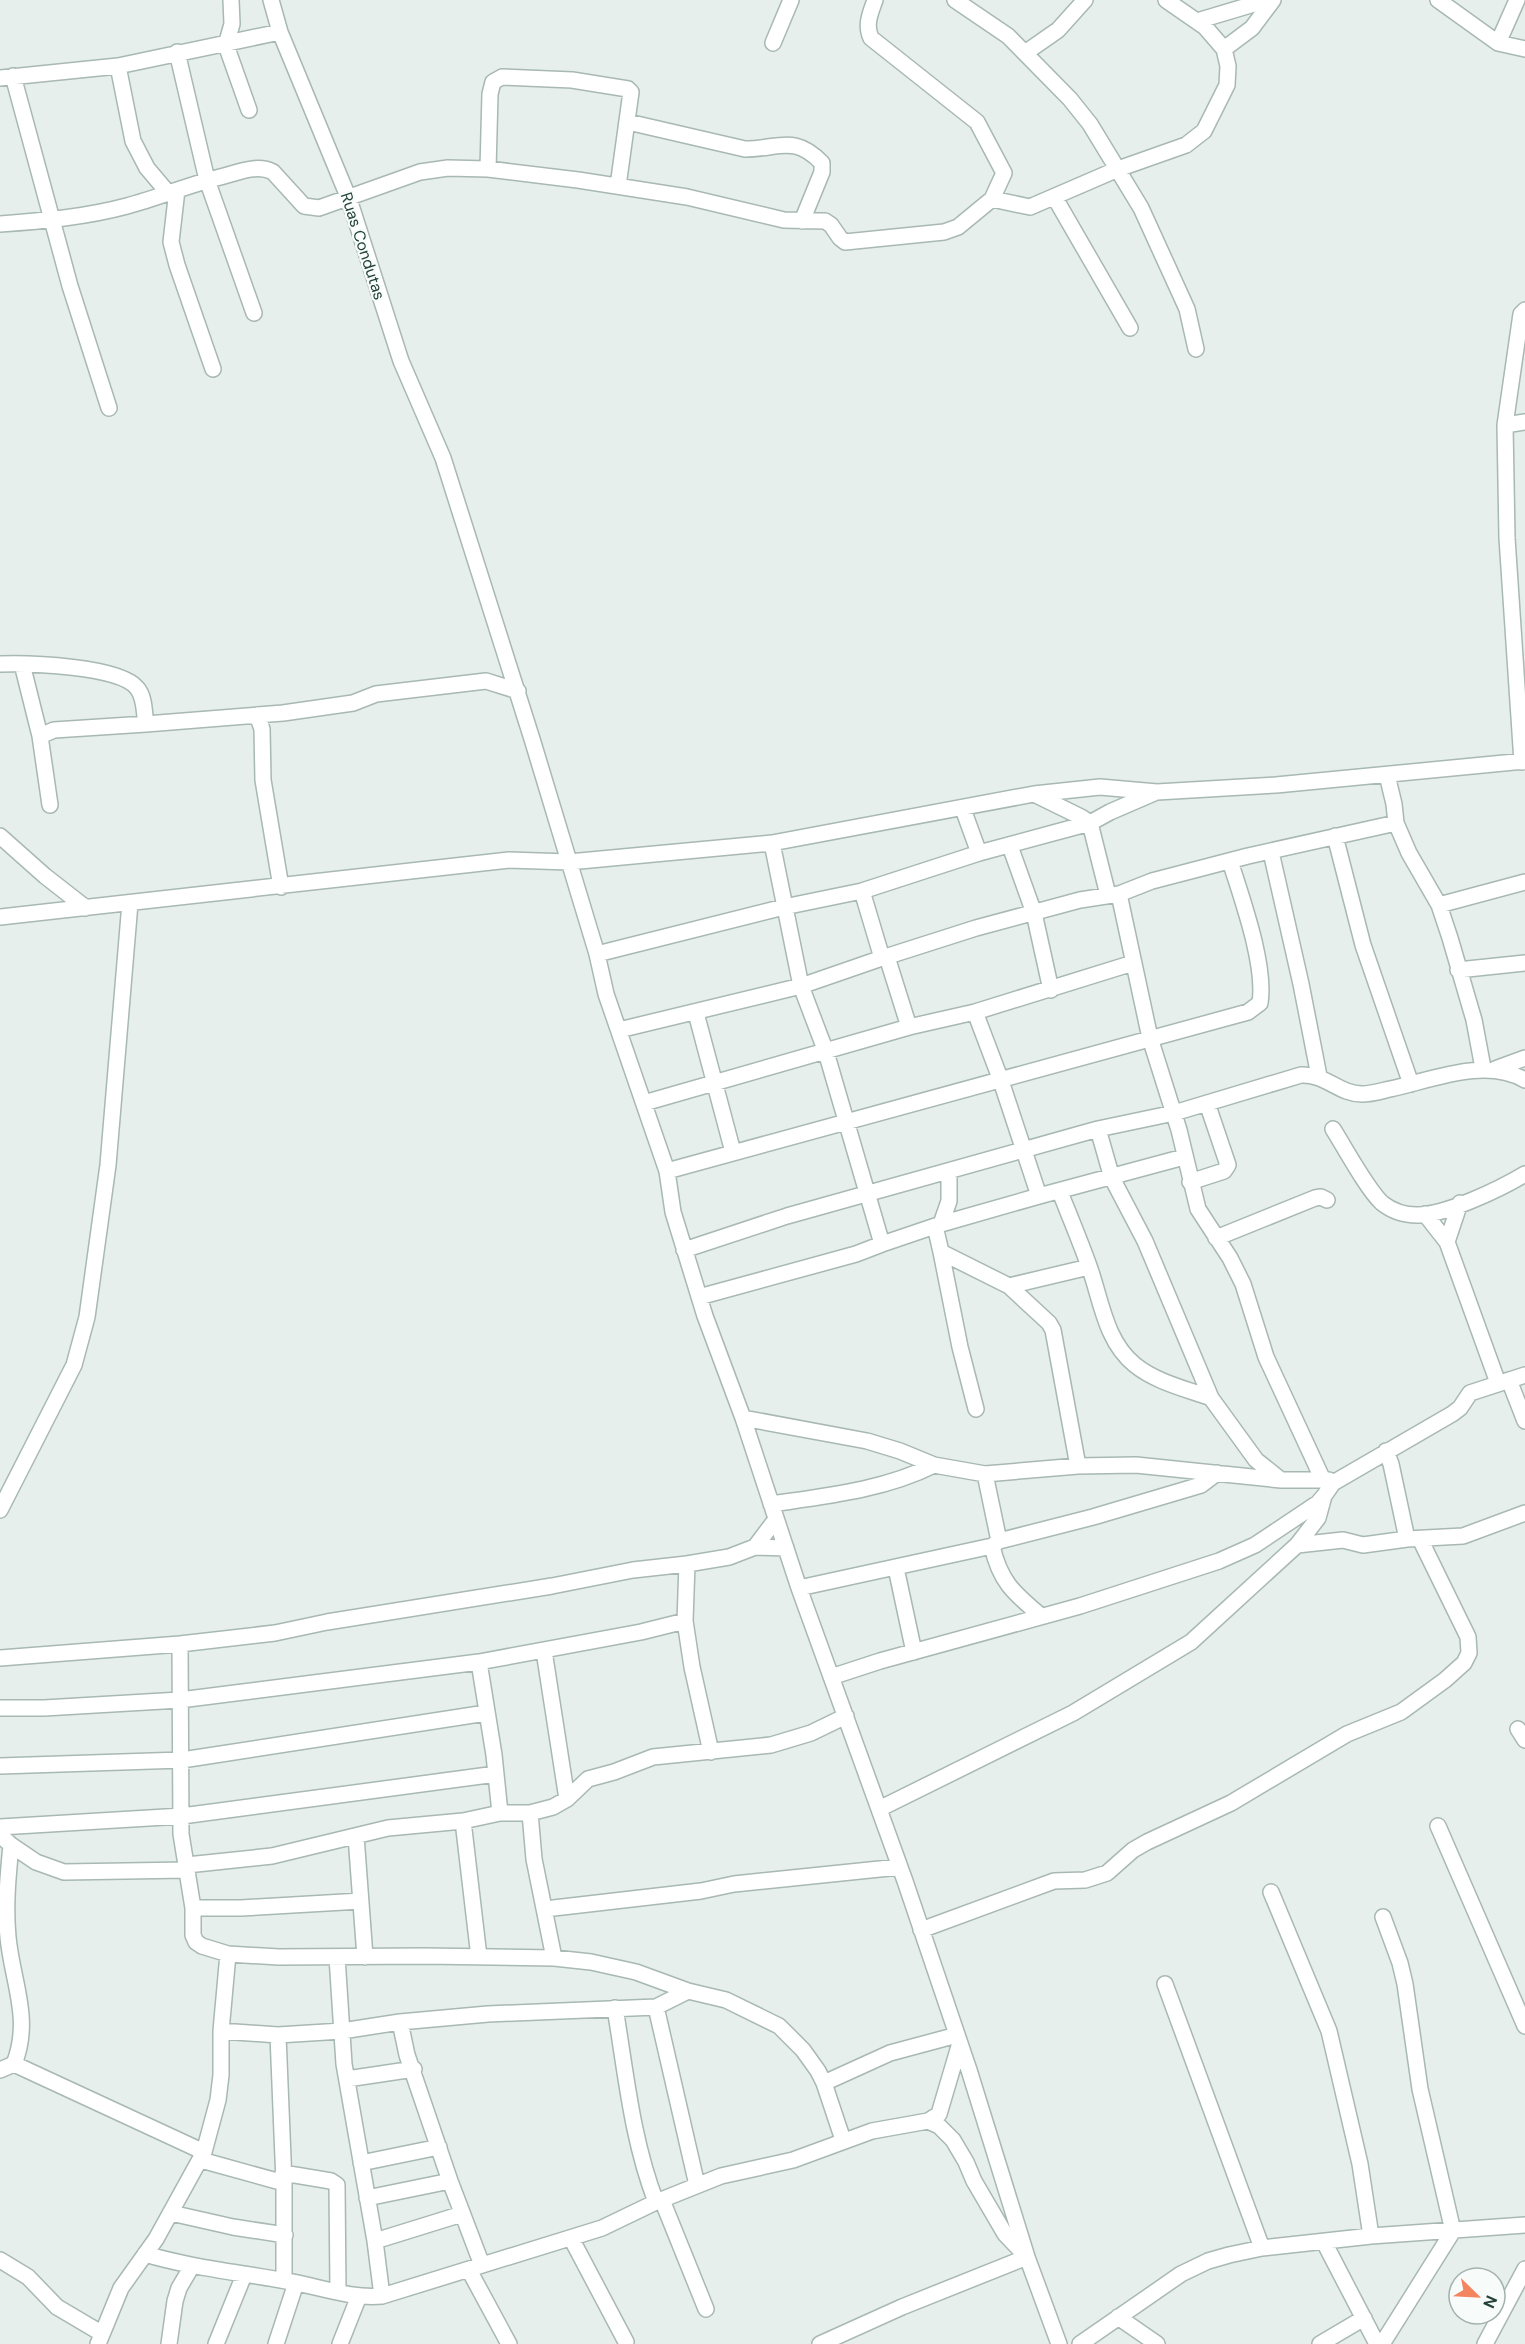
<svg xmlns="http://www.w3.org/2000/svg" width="1525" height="2344" font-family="'DM Sans',sans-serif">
<rect width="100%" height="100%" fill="#e6efeb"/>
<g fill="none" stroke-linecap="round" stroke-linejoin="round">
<defs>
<path id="minor" d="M231,0L232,24L226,45L249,110
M271,0L280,32L349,199L401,361L443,458L532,739L597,954L606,994L667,1171L673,1212L705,1316L743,1418L799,1588L905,1881L969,2070L1027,2257L1059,2344
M875,0C870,14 865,25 871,38L977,122L1004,173L992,199
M955,0L1008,36L1070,99L1090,124L1141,208L1187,309L1196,349
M1438,0L1498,43L1525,49
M1197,21L1254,4L1268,6
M773,43L791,0
M1498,43L1517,0
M1224,49L1252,28L1273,0
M177,52L207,180L254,313
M1025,53L1058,30L1085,0
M118,66L133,141L147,168L169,194
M13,76L70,286L109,408
M0,78L118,66L280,32
M628,122L745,149C779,149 794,134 822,163V172L802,221
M488,169L490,94L493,82L502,77L572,80L628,89L631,92L618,186
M177,190L171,242L177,265L213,369
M1055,198L1130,328
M0,224C42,221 86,217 127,206C160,197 191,184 224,176C239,172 258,164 273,172L304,206L319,208L420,172L448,168L488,169L578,180L687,197L784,220L825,221L831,225L840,238L845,242L944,232L958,227L992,199L1030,207L1118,169L1186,145L1204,131L1227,85L1228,66L1224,49L1205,27L1166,0
M1505,425L1521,314L1525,310
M0,664C28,663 120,666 137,688C145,697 144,713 146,724L283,713L353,703L376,694L486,681L518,691
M22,664L40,736L54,730L146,724
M257,715L262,729L263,780L281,887
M40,736L50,805
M1522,762L1507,538L1505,425L1525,422
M1387,775L1394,804L1396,823L1409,853L1439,905L1450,938L1474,1020L1483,1068
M1034,794L1081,817L1090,823L1108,895
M963,809L979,853
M0,836L45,876L86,908
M1335,836L1363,945L1411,1084
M1010,846L1034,913L1051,990
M1271,852L1301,984L1319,1076
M862,891L882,958
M1119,894L1150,1038L1179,1130L1198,1209L1230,1258L1243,1284L1266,1357L1323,1480
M1439,905L1525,882
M0,917L509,860L569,862L772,843L1034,794L1100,787L1157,792L1276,785L1525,761
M597,954L784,907L862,891L979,853L1090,823L1110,812L1154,793
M887,957L909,1027
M1458,970L1525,963
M975,1012L1000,1078L1039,1196L1184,1157
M696,1013L733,1152
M619,1030L801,986L882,958L976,928L1080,900L1119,894L1152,881L1248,856L1396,823
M1495,1069L1525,1058
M644,1103L909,1027L975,1012L1133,963
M1098,1129L1112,1178L1145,1241L1211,1398L1256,1460L1281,1480
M1333,1129C1345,1148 1367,1189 1382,1203C1392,1211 1404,1215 1417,1215C1446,1215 1500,1189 1525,1174
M667,1171L1248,1012L1260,1003C1266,965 1242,899 1230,861
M1190,1182L1224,1171L1228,1165L1207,1103
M1060,1192C1070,1217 1080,1241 1089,1266C1101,1299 1105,1341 1135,1365C1156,1382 1186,1389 1211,1398
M1425,1214L1447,1242L1498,1383
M941,1224L949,1201V1171
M935,1226L941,1252L1009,1286L1089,1267
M1216,1238L1315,1198L1321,1197L1327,1200
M1447,1242L1460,1203
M882,1244L941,1224L1039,1196
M684,1250L787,1216L1098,1129L1174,1113L1301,1075C1326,1074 1339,1094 1362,1094C1371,1094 1381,1091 1390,1089C1432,1080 1485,1057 1525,1080
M941,1252L960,1347L976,1409
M1009,1286L1049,1323L1053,1330L1078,1466
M699,1297L856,1254L882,1244L826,1052L801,986L772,843
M1509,1380L1525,1421
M743,1418L867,1441L900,1451L934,1465L985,1474L1078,1466L1136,1465L1281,1480H1329
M1386,1451L1391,1464L1407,1539L1463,1536L1525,1513
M985,1474L999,1541
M771,1504C826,1496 884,1490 934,1465
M0,1510L74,1365L87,1317L108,1165L130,903
M1297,1545L1343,1540L1363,1545L1407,1539
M992,1546C1000,1582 1014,1593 1041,1616
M755,1547L776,1519
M896,1568L914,1652
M799,1588L992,1546L999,1541L1093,1517L1201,1485L1217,1473
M685,1621L692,1667L711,1752
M180,1644L275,1633L327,1622L552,1586L633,1570L687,1564
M544,1651L567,1799
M0,1658L180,1644L181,1834L193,1908V1935L196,1942L202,1946L228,1954L279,1957L424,1956L554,1958L591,1962L636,1972L688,1991L726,2000L779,2026L803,2050L818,2071L824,2083L843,2140
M831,1677L880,1661L1080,1606L1219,1561L1255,1545L1318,1503L1324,1496
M0,1708H44L180,1700L479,1662
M1518,1729L1525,1740
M0,1766L182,1760L486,1713
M879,1809L1073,1713L1191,1642L1297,1545L1318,1518L1324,1496L1333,1483L1452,1414L1460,1408L1470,1393L1525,1375
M500,1813H530L553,1807L567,1799L588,1779L614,1772L653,1757L771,1745L811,1733L846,1716
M530,1813L534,1859L554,1958
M1438,1826L1525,2026
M0,1827L182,1816L496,1774
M0,1835L11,1845C8,1876 5,1906 8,1937C12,1981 32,2019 14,2064L0,2070
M356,1836L365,1957
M11,1845L36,1862L64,1872L187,1870
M187,1865L272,1856L388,1828L463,1821
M1271,1892L1329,2031L1360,2164L1371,2236
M193,1908H241L361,1901
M545,1909L701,1891L734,1884L899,1867
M921,1930L1054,1881L1085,1880L1107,1873L1133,1850L1147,1842L1231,1803L1347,1734L1401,1712L1445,1680L1464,1663L1469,1653L1468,1637L1420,1539
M337,1957L344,2064L375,2241L382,2296
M479,1957L463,1821L500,1813L494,1755L479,1662L641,1632L685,1621L687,1564L729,1557L755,1547L786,1548
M1165,1984L1262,2248
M656,2007L697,2185
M615,2008C626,2074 632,2140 656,2202
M400,2022L407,2055L450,2181L482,2265
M221,2031L278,2035
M14,2064L204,2152
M347,2079L414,2069
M824,2083L890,2053L957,2035
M928,2121L939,2114L960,2043
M201,2160L284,2183
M361,2163L439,2147
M283,2173L331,2181L337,2185L338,2291
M367,2198L450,2181
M662,2200L706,2309
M171,2213L233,2227L285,2235
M571,2238L626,2342
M375,2241L462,2214
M1324,2242L1377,2344
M145,2254C193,2268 237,2272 286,2281C318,2286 350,2299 382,2296L602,2228L656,2202L721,2176L793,2160L872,2131L928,2121L939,2126L953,2140L966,2162L974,2181L1005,2234L1027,2257L902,2307L820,2344
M0,2260L28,2277L57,2307L101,2333
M469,2270L509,2344
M284,2280V2183L278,2035L342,2031L400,2022L488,2014L656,2007L688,1991
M1118,2317L1157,2344
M98,2344L121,2288L156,2239L204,2152L218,2100L221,2075V2031L228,1954
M169,2344L175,2301L179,2288L192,2266
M216,2344L244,2275
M276,2344L296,2283
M340,2344L359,2296
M1080,2344L1181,2274L1208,2261L1229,2255L1262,2248L1371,2236L1525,2225
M1320,2344L1364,2318
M1382,2344L1453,2231L1420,2089L1405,1984L1400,1963L1383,1917
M1485,2344L1525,2269"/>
</defs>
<!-- minor casing -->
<use href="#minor" stroke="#a8b8b2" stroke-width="18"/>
<!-- minor -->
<use href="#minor" stroke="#fff" stroke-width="15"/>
</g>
<g text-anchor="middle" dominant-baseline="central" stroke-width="4.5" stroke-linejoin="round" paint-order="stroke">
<!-- street labels -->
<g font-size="16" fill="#24423a" stroke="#f7fbf9">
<text transform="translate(363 246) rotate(72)">Ruas Condutas</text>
</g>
</g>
<!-- north arrow -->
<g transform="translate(1477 2296) rotate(114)"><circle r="28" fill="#f7fbf9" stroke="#a3b1ad" stroke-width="1.5"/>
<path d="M0-4.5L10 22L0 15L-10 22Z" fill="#f4845f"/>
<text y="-9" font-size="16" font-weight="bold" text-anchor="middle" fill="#24423a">N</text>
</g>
</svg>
